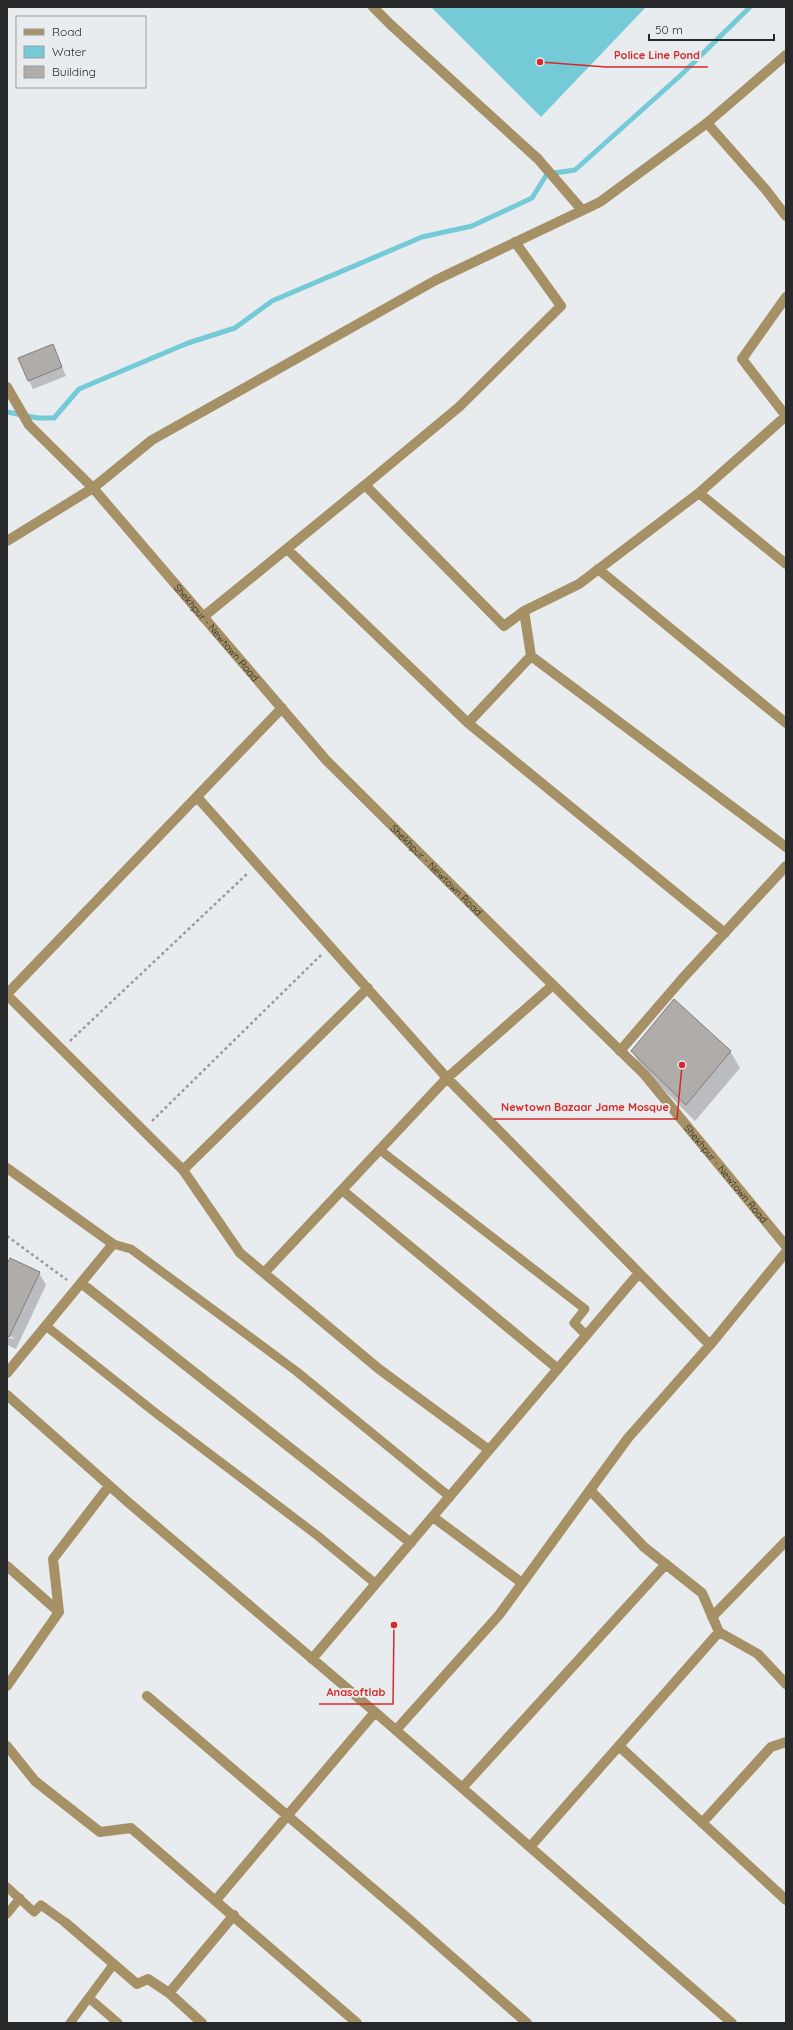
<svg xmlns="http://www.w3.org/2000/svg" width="793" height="2030" font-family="Quicksand,sans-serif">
<rect width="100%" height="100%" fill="#e9ecef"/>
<!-- water -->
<path fill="#75cad7" d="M431,7H646L541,117Z"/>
<!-- shadow -->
<path fill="#0003" d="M52,345L66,376L33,389L29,381Z
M632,1051H730L740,1068L695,1121L641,1067Z
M7,1266L39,1273L46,1285L16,1349L7,1345V1337L14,1339V1338L7,1335Z"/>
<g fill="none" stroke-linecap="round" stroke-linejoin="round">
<!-- stream -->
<path stroke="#75cad7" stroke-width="5" d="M7,412L38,418H54L79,389L188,343L235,328L272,301L422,237L472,226L532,198L547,174L575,170L681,75L750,7"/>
</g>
<!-- building -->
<path fill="#b0acaa" stroke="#807c7b" d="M53,344L62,367L28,381L18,358Z
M674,999L731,1051L686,1105L631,1051Z
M10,1258L40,1272L9,1337L7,1336V1264Z"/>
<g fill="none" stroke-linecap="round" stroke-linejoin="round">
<!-- path -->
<path stroke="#989a9c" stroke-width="2.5" stroke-dasharray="3 3" stroke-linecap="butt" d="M70,1041L248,873
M152,1121L321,955
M7,1236L67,1280"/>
<!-- service -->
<path stroke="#a59165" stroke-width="9" d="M380,1150L585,1309L574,1323L586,1335
M113,1244L131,1249L296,1371L450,1497
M46,1326L157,1414L318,1536L376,1584
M7,1887L34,1912L41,1905L66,1923
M7,1914L20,1898
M89,1998L118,2023
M70,2023L113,1965"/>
<!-- minor -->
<path stroke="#a59165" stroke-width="10" d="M373,7L391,25L538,159L582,210
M707,123L766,190L786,216
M515,242L561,306L459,407L365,485L504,626L524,611
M786,297L742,359L786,416
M7,387L29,425L93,488
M786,416L699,493L786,564
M699,493L579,584L524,611L531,656L468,723L725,933
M287,549L468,723
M598,569L786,723
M203,617L365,485
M531,656L786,847
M197,797L447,1078L553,985
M7,994L282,708
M7,995L183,1170L240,1253L379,1369L489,1450
M620,1051L682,979L786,866
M7,1168L113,1244L7,1373
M183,1170L368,988
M342,1190L558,1369
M264,1273L447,1078L710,1345L786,1252
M81,1283L411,1543
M7,1395L129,1503L375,1712L732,2023
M433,1517L522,1583
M7,1566L59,1612
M712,1617L786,1541
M719,1632L758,1654L786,1684
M312,1659L639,1273
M7,1686L59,1612L53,1559L109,1486
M147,1696L411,1921L527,2023
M396,1730L499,1615L590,1490
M7,1746L35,1781L100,1832L131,1828L357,2023
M619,1746L786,1900
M462,1788L666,1564
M702,1823L771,1747L786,1742
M530,1847L719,1632L702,1593L644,1547L590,1490L628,1438L710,1345
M216,1900L375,1712
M66,1923L137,1984L148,1979L169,1993L202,2023
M169,1993L234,1915"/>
<!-- tertiary -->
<g stroke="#a59165" stroke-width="10">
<path id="s1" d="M93,488L326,760L505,938L644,1074L786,1246"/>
<path d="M7,541L93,488L152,440L436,280L600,202L707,123L786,55"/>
</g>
</g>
<g text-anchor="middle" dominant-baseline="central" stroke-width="4" stroke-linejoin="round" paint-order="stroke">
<!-- street labels -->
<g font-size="10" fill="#272829" stroke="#e9ecef">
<text stroke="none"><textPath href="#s1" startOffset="190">Shekhpur - Newtown Road</textPath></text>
<text stroke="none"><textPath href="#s1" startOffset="514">Shekhpur - Newtown Road</textPath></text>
<text stroke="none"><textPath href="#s1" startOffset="934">Shekhpur - Newtown Road</textPath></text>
</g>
</g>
<!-- callouts -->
<path fill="none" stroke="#d62828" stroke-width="1.5" d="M540 62L606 67H708M682 1065L677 1119H494M394 1625L393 1704H319"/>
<g fill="#d62828" stroke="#e9ecef" stroke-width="1.5">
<circle cx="540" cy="62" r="4"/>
<circle cx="682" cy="1065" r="4"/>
<circle cx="394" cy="1625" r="4"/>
</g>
<g font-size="11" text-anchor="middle" font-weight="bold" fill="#d62828" stroke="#e9ecef" stroke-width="4" stroke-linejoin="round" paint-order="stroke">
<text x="657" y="59">Police Line Pond</text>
<text x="585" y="1111">Newtown Bazaar Jame Mosque</text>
<text x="356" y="1696">Anasoftlab</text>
</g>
<!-- border -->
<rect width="793" height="2030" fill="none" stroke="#272829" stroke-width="16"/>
<!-- legend -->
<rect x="16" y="16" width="130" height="72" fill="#e9ecef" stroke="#9b9ea0"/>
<rect x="24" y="29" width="20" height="6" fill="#a59165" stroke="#9b9ea0"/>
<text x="52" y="36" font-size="12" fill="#272829">Road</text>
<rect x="24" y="46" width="20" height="12" fill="#75cad7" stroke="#9b9ea0"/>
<text x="52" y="56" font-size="12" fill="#272829">Water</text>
<rect x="24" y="66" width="20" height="12" fill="#b0acaa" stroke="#9b9ea0"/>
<text x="52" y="76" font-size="12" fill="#272829">Building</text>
<!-- scale -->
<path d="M649 34v6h125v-6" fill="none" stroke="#272829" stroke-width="2"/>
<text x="655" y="34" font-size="12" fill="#272829" stroke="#e9ecef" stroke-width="3" paint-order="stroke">50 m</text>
</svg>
